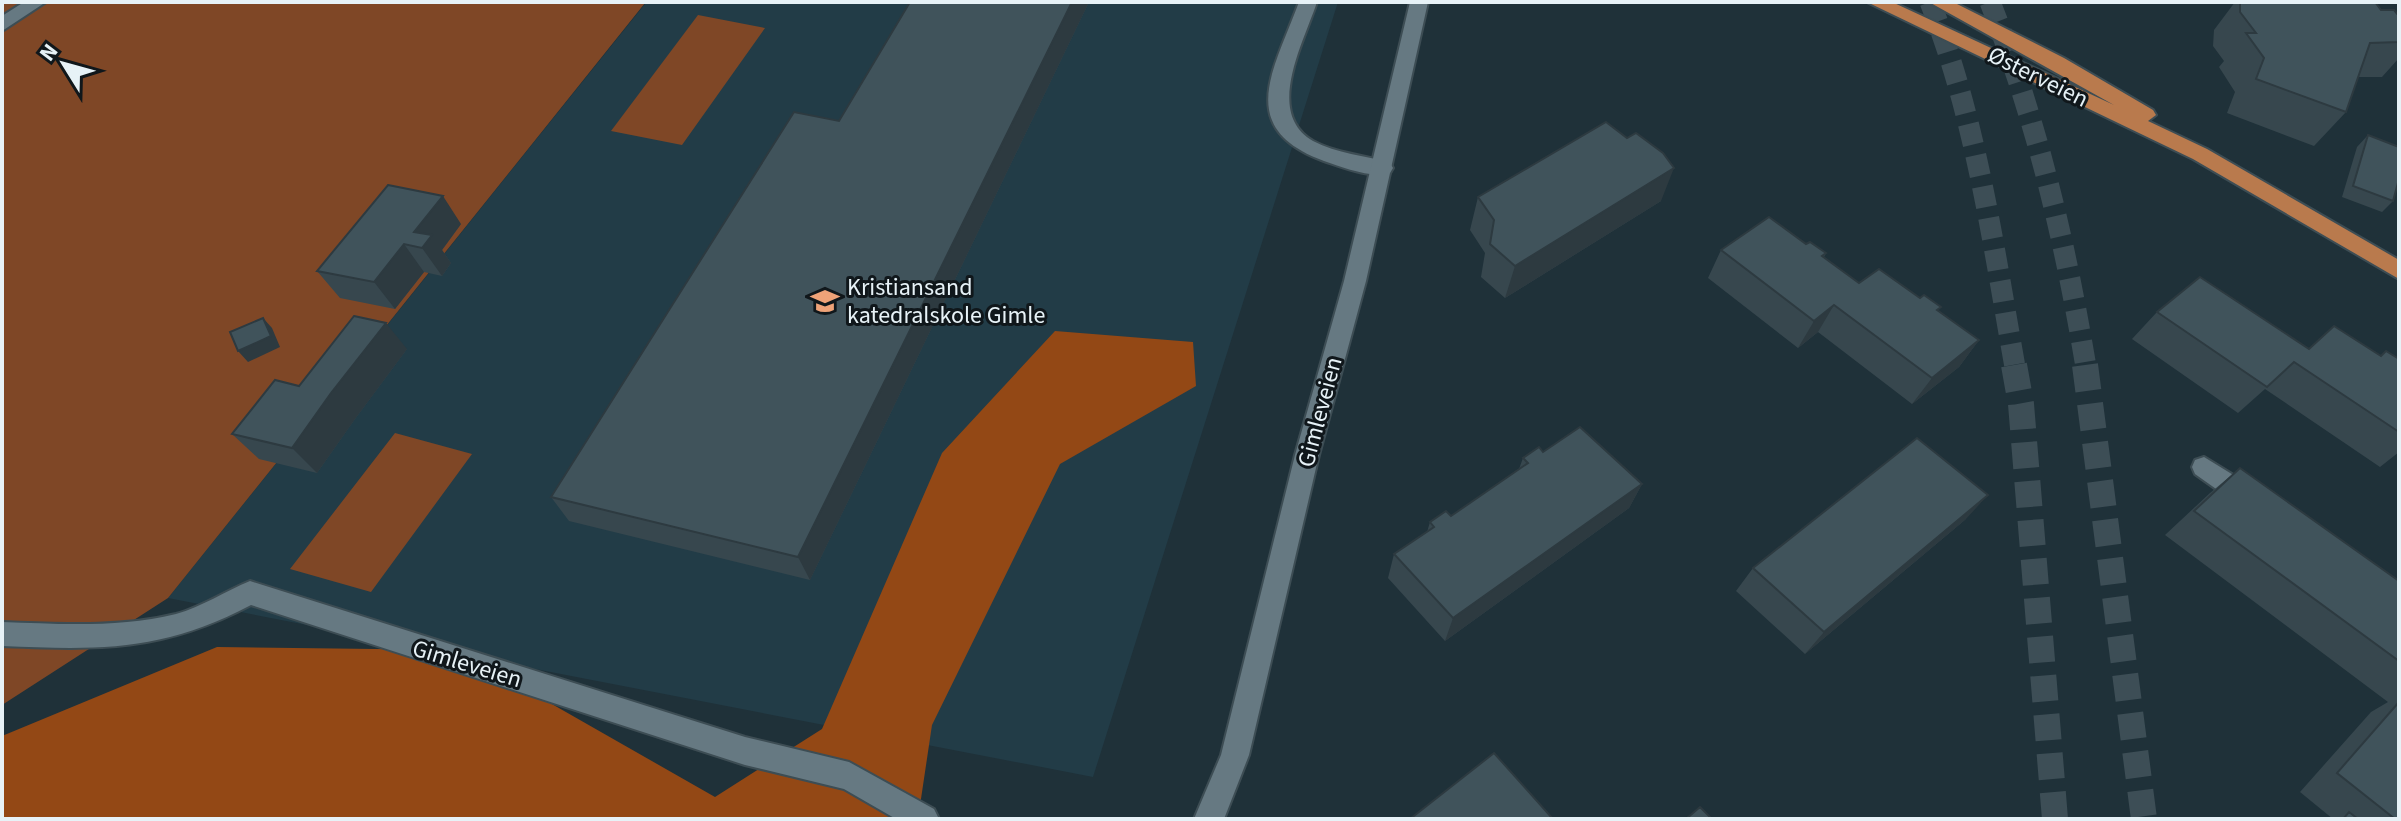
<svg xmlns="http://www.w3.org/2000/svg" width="2401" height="821" font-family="'Source Sans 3',sans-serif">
<rect width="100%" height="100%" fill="#1f3139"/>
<!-- built -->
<path fill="#223c47" d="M637,2H1338L1093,777L168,598L645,4Z"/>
<!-- green -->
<path fill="#7f4726" d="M2,2L645,3L168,598L2,705Z
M698,15L765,28L682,145L611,131Z
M395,433L472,454L371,592L290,569Z"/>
<!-- forest -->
<path fill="#934815" d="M1055,331L1193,342L1196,386L1060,464L932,725L918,819H2V736L217,647L457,650L715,797L822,729L942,453Z"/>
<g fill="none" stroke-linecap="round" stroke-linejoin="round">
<!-- trunk-tunnel-far1 -->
<path stroke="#3d4e56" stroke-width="21" stroke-dasharray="21 11" stroke-linecap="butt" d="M1930,2C1976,118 1993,244 2015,367
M1990,2C2037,121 2065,241 2086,367"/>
<!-- trunk-tunnel -->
<path stroke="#3d4e56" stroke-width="26" stroke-dasharray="26 13" stroke-linecap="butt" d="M2014,365L2021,404L2055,819
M2085,365L2144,819"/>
<defs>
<path id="service" d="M24,2H46L2,31V16Z
M1299,2H1317C1304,42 1264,113 1313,141C1337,154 1365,155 1390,163L1393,168L1390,173C1372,179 1342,167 1324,161C1234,128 1274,70 1299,2Z
M2204,457L2261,492L2265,500L2261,508L2252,511L2243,508L2195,474L2192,467L2195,460Z
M250,581L745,737L849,762L934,809L939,819H896L844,789L745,765L251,605C162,652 100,650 2,646V622C60,624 119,628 176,614C202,607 225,591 250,581Z"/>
<path id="tertiary" d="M1410,2H1428L1366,281L1319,455L1249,755L1224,819H1194L1221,755L1295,455L1344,281Z"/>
<path id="primary" d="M1867,2H1892L2114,105L1929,2H1953L2064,58L2153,110L2156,115L2148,121L2207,149L2399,260V279L2193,159Z"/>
</defs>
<!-- service casing -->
<use href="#service" stroke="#3d4d54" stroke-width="4"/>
<!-- tertiary casing -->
<use href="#tertiary" stroke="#3d4d54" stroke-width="4"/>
<!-- primary casing -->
<use href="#primary" stroke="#3d4d54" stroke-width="4"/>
<!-- service -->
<use href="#service" fill="#667982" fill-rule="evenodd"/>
<!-- tertiary -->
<use href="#tertiary" fill="#667982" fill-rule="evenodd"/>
<!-- primary -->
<use href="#primary" fill="#b97a4d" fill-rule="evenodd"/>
</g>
<!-- wall -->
<path fill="#37474e" d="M910,2H1089L810,580L569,521L551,497L839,121Z
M2235,2H2375L2381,10L2399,16V58L2382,77H2358L2346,112L2314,146L2227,113L2235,92L2219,67L2224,61L2213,46L2214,30Z
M2368,135L2393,201L2382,212L2342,197L2357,147Z
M1478,197L1661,201L1505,298L1481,277L1485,253L1470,230Z
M461,224L442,250L451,263L442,276L424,272L395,309L340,298L317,271Z
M1806,244L1826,253L1824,257L1859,283L1938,311L1979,340L1959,367L1912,404L1818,332L1798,348L1708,278L1721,250Z
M2157,312L2309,349L2399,359V452L2380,467L2265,389L2238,413L2132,339Z
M407,349L355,419L317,473L259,459L232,434L299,386Z
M1543,452L1642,484L1629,508L1445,641L1388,578L1394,554L1427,532L1430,522L1451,516L1519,469L1523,458Z
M2240,468L2399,581V819H2333L2300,792L2371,712L2388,702L2165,535L2210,493Z
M1966,519L1805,654L1736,591L1753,568Z"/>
<!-- shaded-wall -->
<path fill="#2d3a40" d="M1072,2H1089L810,580L798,557Z
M1674,168L1661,201L1505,298L1515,266Z
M443,196L461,224L442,250L451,263L442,276L422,248L414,232Z
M404,244L424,272L395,309L374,282Z
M1834,305L1818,332L1798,348L1814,321Z
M263,318L272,328L280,347L248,362L238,351Z
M386,323L407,349L355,419L317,473L292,448L331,393Z
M1979,340L1959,367L1912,404L1932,378Z
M1642,484L1629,508L1445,641L1453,618Z
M1988,495L1966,519L1805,654L1824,632Z"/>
<!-- building -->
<path fill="#40535b" stroke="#2d3a40" stroke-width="2" d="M910,2H1072L798,557L551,497L794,112L839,121Z
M2240,2H2375L2381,10H2394L2399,16V42L2370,43L2346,112L2256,79L2264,58L2246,33H2256L2240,12Z
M1606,122L1627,138L1636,133L1663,153L1674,168L1515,266L1490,244L1494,220L1478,197Z
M2368,135L2399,147V179L2393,201L2353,186Z
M388,185L443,196L414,232L432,235L422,248L404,244L374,282L317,271Z
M1769,217L1806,244L1810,242L1826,253L1822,256L1859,283L1879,269L1920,298L1924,295L1941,307L1937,310L1979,340L1932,378L1834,305L1814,321L1721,250Z
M2200,277L2309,349L2334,326L2381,356L2386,351L2399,359V432L2294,362L2267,387L2157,312Z
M354,316L386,323L331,393L292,448L232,434L275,380L299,386Z
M263,318L271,336L238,351L230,332Z
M1580,427L1642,484L1453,618L1394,554L1434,527L1430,522L1446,511L1451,516L1528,463L1523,458L1539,447L1543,452Z
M1917,438L1988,495L1824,632L1753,568Z
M2240,468L2399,581V661L2194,511Z
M2399,702V819H2395L2337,773Z
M1494,753L1553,819H1410Z
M1700,807L1712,819H1686Z
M2349,812L2358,819H2343Z"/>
<!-- icons -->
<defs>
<symbol id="school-bare" viewBox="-9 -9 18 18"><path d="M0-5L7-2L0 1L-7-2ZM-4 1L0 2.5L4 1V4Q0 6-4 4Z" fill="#efa378" stroke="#10171b" stroke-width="2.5" paint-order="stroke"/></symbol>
</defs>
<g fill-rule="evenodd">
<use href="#school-bare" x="805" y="281" width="40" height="40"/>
</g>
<g text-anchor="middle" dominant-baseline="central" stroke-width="6" stroke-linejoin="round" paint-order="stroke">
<!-- street labels -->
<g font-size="24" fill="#e7f2f7" stroke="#10171b">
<text transform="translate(2038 77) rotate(26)">Østerveien</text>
<text transform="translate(1320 412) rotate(-75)">Gimleveien</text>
<text transform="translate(467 664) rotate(17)">Gimleveien</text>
</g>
<!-- poi labels -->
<g font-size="24" fill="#e7f2f7" stroke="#10171b" text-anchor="start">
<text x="847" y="287">Kristiansand<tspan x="847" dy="28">katedralskole Gimle</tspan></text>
</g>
</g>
<!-- border -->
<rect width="2401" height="821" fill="none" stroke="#e7f2f7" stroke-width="8"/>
<!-- north arrow -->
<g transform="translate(64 64) rotate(307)" stroke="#10171b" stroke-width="6" paint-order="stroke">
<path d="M0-6L14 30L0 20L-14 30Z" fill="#e7f2f7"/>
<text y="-12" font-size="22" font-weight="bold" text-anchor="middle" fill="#e7f2f7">N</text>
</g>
</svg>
